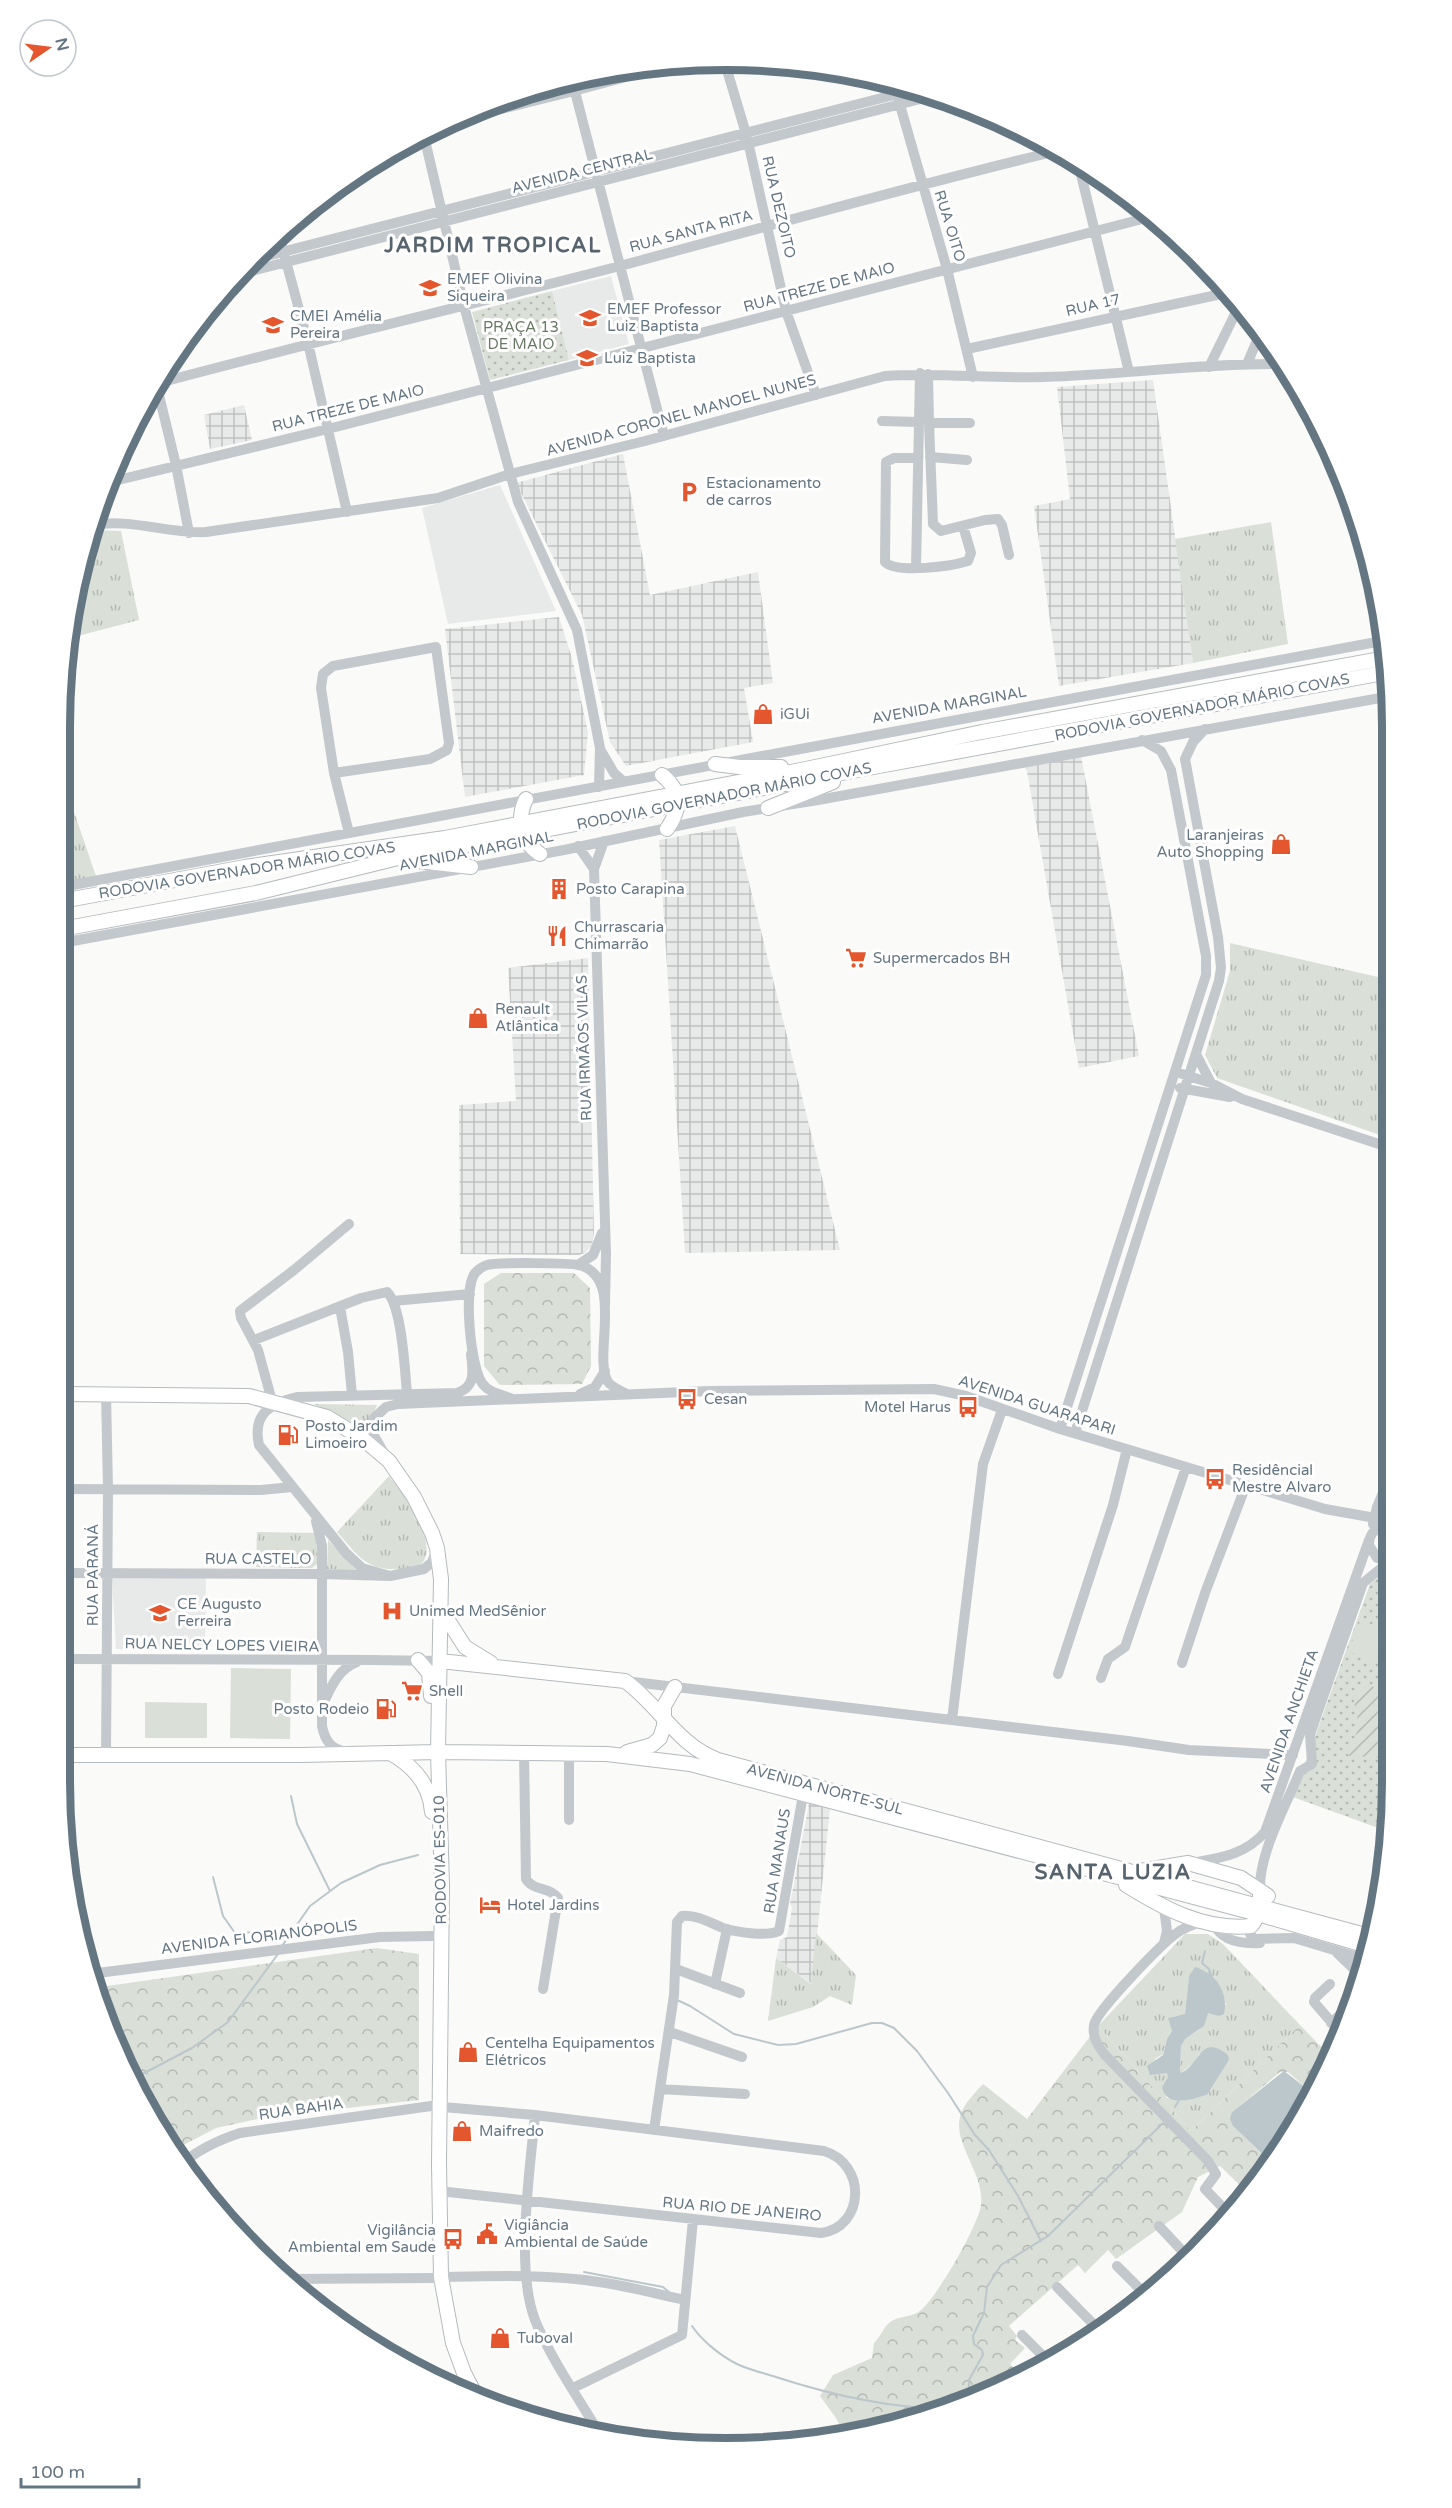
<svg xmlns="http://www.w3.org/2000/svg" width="1452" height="2508" font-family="'Varela Round',sans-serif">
<defs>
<pattern id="industrial-grid" width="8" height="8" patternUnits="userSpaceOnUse" patternTransform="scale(1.5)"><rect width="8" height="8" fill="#e8e9e9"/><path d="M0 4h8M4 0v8" fill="none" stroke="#c0c1c2"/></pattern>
<pattern id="grass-tufts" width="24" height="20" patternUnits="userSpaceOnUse" patternTransform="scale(1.5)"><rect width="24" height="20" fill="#dadfd7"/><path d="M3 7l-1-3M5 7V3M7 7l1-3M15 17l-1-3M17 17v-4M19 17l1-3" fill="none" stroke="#b4b9b4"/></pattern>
<pattern id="forest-crowns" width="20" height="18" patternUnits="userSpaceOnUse" patternTransform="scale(1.5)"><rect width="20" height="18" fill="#dadfd7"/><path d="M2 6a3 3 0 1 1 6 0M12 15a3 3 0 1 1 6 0" fill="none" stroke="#b4b9b4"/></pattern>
<pattern id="park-dots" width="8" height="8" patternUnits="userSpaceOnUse" patternTransform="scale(1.5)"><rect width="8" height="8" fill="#dadfd7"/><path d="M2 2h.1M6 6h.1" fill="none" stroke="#b4b9b4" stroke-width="1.8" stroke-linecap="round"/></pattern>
<pattern id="garden-furrows" width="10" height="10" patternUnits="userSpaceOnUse" patternTransform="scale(1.5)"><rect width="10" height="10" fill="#dadfd7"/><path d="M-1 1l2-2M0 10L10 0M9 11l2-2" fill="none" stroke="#b4b9b4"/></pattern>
</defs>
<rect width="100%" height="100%" fill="#fafaf8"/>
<!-- built -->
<path fill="#e8e9e9" d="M611,276L629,344L569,360L552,291Z
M500,485L556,611L448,624L422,508Z
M112,1578H206L205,1652L116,1649Z"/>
<!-- industrial -->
<path fill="url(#industrial-grid)" d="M1153,380L1193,663L1059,686L1034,506L1070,499L1057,387Z
M244,405L252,440L210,449L204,415Z
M623,454L650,595L758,572L773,683L744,688L753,742L626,766L610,742L582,615L516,483Z
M559,617L572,658L588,732L584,775L465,797L445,629Z
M1081,756L1139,1056L1079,1068L1026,766Z
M735,826L840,1250L685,1253L659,840Z
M588,958L594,1232L592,1245L585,1253L579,1255L460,1254L459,1105L516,1101L508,968Z
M809,1803L830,1809L812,1984L776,1958L780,1940L787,1937L792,1908L790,1904Z"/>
<!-- grass -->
<path fill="url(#grass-tufts)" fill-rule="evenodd" d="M1271,522L1288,644L1193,663L1175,539Z
M92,530L121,531L139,620L70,638Z
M62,777L97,879L62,885Z
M1230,943L1391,980V1139L1217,1078L1205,1055L1230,971Z
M314,1404L377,1405L366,1429Z
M389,1476C396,1486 406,1495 412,1505C422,1523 442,1568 406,1569C393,1569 381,1570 370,1564C357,1558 346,1541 337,1532Z
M257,1532L316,1533L318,1563L312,1568L256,1567Z
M328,1540L357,1571L327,1569Z
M816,1933L856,1975L852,2005L830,1996L813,2007L768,2021L776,1958L811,1984Z
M1185,1934H1208L1223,1944L1300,2025L1191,2131L1098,2026ZM1205,1971L1221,1988L1226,2005L1208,2012L1199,2030L1184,2039L1181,2046L1180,2070L1181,2073L1195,2062L1199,2054L1229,2060L1207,2095L1180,2101L1167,2098L1162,2087L1168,2077L1167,2073H1161L1155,2059L1163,2054L1167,2039L1172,2031L1169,2021L1174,2016L1185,2015L1189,1976Z"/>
<!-- forest -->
<path fill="url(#forest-crowns)" d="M501,1273H574L590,1288L591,1366L582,1384L500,1385L484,1366V1284Z
M377,1948L419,1954V2100L267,2117L216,2128L174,2150L129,2077L93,1988Z
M1300,2025L1328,2054L1310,2091L1288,2072H1280L1232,2112L1233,2126L1272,2163L1248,2193L1220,2166L1198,2177L1182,2212L1116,2259L1108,2250L1085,2273L1078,2265L1009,2326L1017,2336L1015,2340L1025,2348L1010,2364L1021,2376L940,2413L845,2436L836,2418L820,2396L833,2375L872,2358L874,2343C880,2337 882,2331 887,2325C895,2316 907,2318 917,2313C934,2304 979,2224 981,2205C985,2175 953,2143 960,2117C963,2104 975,2093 983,2084L1027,2119L1098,2026L1191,2131Z"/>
<!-- park -->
<path fill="url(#park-dots)" d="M552,291L569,360L490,380L472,312Z
M1386,1571H1391L1389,1832L1293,1797L1370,1584Z"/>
<!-- garden -->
<path fill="url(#garden-furrows)" d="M1368,1686L1382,1688L1391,1686V1758L1348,1756C1352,1745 1358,1733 1358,1722C1358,1706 1344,1693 1368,1686Z"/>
<!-- pitch -->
<path fill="#dadfd7" d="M1360,1621L1371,1624L1384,1630L1380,1651L1372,1661L1348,1652Z
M231,1668L291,1669L290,1739L230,1738Z
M145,1702L207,1703V1738H145Z"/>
<!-- water -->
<path fill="#bbc7cb" d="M1195,1967C1216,1973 1229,1993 1224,2014L1219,2016L1208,2013L1204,2026L1185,2039L1181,2046L1180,2070L1181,2073C1201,2064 1200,2033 1228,2055L1229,2060L1207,2095C1191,2099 1167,2109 1162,2087L1168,2077L1167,2073L1150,2075L1147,2066L1163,2055L1167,2039L1172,2031L1168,2018L1185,2014L1189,1976Z
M1284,2071L1310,2091L1280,2152L1272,2163L1233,2126L1230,2119L1232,2112Z"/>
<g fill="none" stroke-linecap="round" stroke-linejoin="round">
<!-- stream -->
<path stroke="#bbc7cb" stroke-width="2" d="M291,1796L297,1824L330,1891
M213,1877L223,1916L235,1933L292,1931
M282,1946L310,1906L341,1883L380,1865L418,1855
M1205,1951L1202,1963L1209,1969L1213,1980
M677,2000L690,2006L734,2034L778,2045L796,2044L872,2023H882L894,2028L917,2051L948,2093L975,2135L989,2150L1018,2196L1041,2241
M131,2080L192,2048L228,2022L278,1954
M1175,2107L1179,2100
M584,2272L663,2287L670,2293
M692,2326C702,2341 721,2356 737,2364C749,2370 764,2373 776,2377C831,2395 889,2408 947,2409
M969,2400V2380L983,2355L982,2350L974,2344L973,2336L984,2313L987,2287L1001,2265L1048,2236L1163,2123"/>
<defs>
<path id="major" d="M715,764L739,767H781
M662,775C682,791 681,809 667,829
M526,799C516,820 521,842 540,854
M768,808L833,782
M409,860L471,867
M62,901L245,867L445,838L801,770L982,732L1386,658
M62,929L256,893L398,858L868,768L1389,672
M64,1394L249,1396L327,1417L363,1439L389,1461L414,1497L432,1533L437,1548L441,1579L438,1752L442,1886L439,2164L441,2277L453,2343L464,2373L476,2396
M442,1611L465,1647L491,1663
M418,1660L429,1673L431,1696
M440,1661L625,1681C659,1705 677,1745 718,1760L1369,1936
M627,1752L652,1745L660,1738L664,1726V1706L675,1687
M390,1753C414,1766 430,1785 432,1812
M65,1755H301L438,1752L607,1754L690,1764L1258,1914L1367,1946
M1140,1871L1188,1863L1241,1878L1268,1896
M1126,1885C1163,1908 1205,1931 1251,1926C1260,1916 1260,1904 1260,1892"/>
</defs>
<!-- major casing -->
<use href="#major" stroke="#b5babe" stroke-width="16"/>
<!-- minor -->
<path stroke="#c3c8cc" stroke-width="10" d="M724,60L747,137L786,311L816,395
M572,80L664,436
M894,84L947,269L973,377
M452,121L574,91L667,66
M424,136L464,306L518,502L577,630L600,748L599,787
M1078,162L1129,372
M279,235L308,343L347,512
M251,260L913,90
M240,274L932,96
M967,349L1226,293
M1247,364L1259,336
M1209,367L1238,308
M928,374L929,423
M159,383C312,342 466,306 620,266C765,227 910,186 1057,151
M157,387L176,465L189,533
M882,421L919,422
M970,423H929L933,524L941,531L985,520L998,519L1002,525L1009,555
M930,457L967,460
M916,458H894L886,462L885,562C897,574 952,566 968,561L971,553L963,526
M110,482L328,429L1150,217
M93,525C130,518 168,534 206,532L438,498L510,474L645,441L885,376C938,372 991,379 1044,377C1123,375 1202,363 1281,364
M916,568L920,373
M600,749L614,773L623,781
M334,773L430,759L447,750L449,743L436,647L333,666L323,674L321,688L334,773L349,833
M604,841L594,869L606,1254L605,1306
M578,846L594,869
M62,887C502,805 942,720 1382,641
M62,943L564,850L743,812L818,800L1391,696
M1196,1054L1211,1083
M1182,1074L1211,1083L1242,1099L1391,1148
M1180,1088L1230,1097
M578,1265L593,1255L602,1233
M393,1301L470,1294
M340,1307L348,1352L352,1395
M254,1340L361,1298L387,1292C402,1306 405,1372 407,1394
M106,1394L108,1489L106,1755
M580,1394L595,1387L605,1371
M510,1398C500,1394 488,1392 482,1383C471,1368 462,1286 476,1272C479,1269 483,1266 487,1265C495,1262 570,1263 579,1265C626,1277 592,1357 608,1382C612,1387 621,1391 627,1394
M272,1401L258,1350L241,1318L240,1311L294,1270L349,1224
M1060,1429L1206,975V956L1171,770L1161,751L1142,740
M1075,1433L1219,981L1221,968L1218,937L1185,759L1193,742L1205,729
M384,1453L373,1434V1419L386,1407L398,1404L709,1391L934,1389L966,1396L1060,1429L1246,1485L1325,1509L1381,1519L1389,1526
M64,1489L261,1490L292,1487
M316,1521L322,1546V1726C325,1741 331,1749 347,1752
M1373,1524L1377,1507L1391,1474
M1391,1526C1378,1525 1369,1532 1369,1545L1377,1558L1391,1560
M65,1573L322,1574L390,1576L424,1569L432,1562L437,1549
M390,1576L362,1568L346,1553L259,1445C252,1413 271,1403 298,1397L457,1393C476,1387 473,1371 471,1354
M65,1659L378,1660
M372,1660L440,1661
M1182,1663L1205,1593L1246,1485
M1058,1674L1113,1505L1127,1449
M1101,1678L1108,1659L1125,1647L1186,1467
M625,1681L1128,1741L1189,1750L1293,1755
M323,1704C331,1687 338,1669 357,1662
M952,1720L983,1464L1002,1410
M524,1753L526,1879C533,1891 550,1887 558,1898L543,1989
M569,1820V1753
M1191,1863C1220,1858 1245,1855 1265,1832L1369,1540
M1260,1892C1258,1854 1286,1806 1300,1771L1312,1764L1310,1734L1363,1583L1391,1560
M1164,1908L1167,1931L1164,1943
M1203,1922C1192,1924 1183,1928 1174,1935C1160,1946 1097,2010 1094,2025C1092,2037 1098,2046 1105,2055L1208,2161L1216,2174L1205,2189L1231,2216
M1214,1924C1222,1942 1242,1944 1260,1943
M1251,1926L1250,1934L1254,1939L1294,1938L1364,1959
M1337,1953L1361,1976
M676,1969L740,1993
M90,1974L380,1937L432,1936
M715,1984L727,1929
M1330,1984L1315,1998L1314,2002L1339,2031
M1331,2023L1354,2002
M670,2032L742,2057
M745,2094L660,2089L674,1995L677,1922L682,1916C695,1914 711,1923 723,1928C736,1932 766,1937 779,1931L803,1795
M535,2115C530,2171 515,2268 535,2320C550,2357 577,2396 598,2431
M654,2130L660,2089
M183,2163C199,2149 219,2140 240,2133L431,2106L535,2115L824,2151C867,2164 865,2227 821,2233L439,2191
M1159,2226L1188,2257
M1117,2266L1147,2296
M441,2277C494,2276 547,2274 599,2282C628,2286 657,2294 685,2300
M286,2279L433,2278
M1057,2287L1100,2331
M1022,2335L1050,2363
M573,2388L682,2335L693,2220"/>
<!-- major -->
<use href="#major" stroke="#fff" stroke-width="14"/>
</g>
<!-- icons -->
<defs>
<symbol id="school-bare" viewBox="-9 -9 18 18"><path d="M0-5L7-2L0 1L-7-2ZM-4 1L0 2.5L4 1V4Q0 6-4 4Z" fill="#e4572e" stroke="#fff" stroke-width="2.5" paint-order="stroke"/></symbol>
<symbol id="parking-bare" viewBox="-9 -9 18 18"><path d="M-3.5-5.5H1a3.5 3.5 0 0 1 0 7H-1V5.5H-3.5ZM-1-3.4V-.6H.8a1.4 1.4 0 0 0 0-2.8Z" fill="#e4572e" stroke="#fff" stroke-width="2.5" paint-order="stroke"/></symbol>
<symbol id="shop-bare" viewBox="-9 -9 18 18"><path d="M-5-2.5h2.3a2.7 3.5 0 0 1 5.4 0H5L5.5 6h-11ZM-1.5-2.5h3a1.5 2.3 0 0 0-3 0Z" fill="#e4572e" stroke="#fff" stroke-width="2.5" paint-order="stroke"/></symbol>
<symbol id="building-bare" viewBox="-9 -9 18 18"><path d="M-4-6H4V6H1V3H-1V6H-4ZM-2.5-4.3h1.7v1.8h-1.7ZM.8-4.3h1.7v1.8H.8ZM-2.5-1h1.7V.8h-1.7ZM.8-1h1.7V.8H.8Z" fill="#e4572e" stroke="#fff" stroke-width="2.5" paint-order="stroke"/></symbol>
<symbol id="restaurant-bare" viewBox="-9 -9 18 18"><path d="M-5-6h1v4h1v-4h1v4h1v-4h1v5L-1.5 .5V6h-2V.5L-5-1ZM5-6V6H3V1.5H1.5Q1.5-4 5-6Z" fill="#e4572e" stroke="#fff" stroke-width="2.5" paint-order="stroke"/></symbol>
<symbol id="supermarket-bare" viewBox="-9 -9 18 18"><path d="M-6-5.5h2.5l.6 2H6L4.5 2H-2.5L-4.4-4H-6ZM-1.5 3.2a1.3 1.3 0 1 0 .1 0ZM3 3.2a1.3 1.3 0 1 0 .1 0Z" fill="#e4572e" stroke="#fff" stroke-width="2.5" paint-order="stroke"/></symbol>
<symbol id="bus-bare" viewBox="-9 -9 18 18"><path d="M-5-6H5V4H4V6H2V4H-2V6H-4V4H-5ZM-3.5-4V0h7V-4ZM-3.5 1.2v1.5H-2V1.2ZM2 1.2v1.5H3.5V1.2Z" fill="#e4572e" stroke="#fff" stroke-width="2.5" paint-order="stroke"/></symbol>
<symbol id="fuel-bare" viewBox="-9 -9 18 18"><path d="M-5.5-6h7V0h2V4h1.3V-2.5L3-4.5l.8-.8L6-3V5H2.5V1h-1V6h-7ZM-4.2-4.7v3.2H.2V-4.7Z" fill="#e4572e" stroke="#fff" stroke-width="2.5" paint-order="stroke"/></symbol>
<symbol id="hospital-bare" viewBox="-9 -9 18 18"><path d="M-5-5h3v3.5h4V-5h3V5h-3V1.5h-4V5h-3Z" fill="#e4572e" stroke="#fff" stroke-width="2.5" paint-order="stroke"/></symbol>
<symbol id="hotel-bare" viewBox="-9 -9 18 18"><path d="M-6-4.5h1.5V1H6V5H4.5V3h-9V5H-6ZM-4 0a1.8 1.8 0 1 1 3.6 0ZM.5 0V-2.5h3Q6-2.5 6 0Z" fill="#e4572e" stroke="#fff" stroke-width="2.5" paint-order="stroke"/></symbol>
<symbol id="civic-bare" viewBox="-9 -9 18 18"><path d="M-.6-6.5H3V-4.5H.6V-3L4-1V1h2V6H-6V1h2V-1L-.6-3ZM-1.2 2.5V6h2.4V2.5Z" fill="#e4572e" stroke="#fff" stroke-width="2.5" paint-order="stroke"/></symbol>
</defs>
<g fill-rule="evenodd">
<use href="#school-bare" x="415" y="273" width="30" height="30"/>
<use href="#school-bare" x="575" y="303" width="30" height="30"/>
<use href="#school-bare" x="258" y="310" width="30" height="30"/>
<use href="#school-bare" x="572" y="343" width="30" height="30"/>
<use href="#parking-bare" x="674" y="477" width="30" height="30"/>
<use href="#shop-bare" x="748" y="699" width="30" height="30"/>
<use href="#shop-bare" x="1266" y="829" width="30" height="30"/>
<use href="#building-bare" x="544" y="874" width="30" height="30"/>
<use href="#restaurant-bare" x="542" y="921" width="30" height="30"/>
<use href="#supermarket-bare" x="841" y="943" width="30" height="30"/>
<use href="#shop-bare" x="463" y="1003" width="30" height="30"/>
<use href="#bus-bare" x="672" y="1384" width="30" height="30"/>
<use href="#bus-bare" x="953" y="1392" width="30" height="30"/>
<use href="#fuel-bare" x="273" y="1420" width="30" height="30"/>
<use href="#bus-bare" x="1200" y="1464" width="30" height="30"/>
<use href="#hospital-bare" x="377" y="1596" width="30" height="30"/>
<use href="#school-bare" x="145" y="1598" width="30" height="30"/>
<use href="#supermarket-bare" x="397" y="1676" width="30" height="30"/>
<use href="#fuel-bare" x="371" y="1694" width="30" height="30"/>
<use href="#hotel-bare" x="475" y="1890" width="30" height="30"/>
<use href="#shop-bare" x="453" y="2037" width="30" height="30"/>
<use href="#shop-bare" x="447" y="2116" width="30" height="30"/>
<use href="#civic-bare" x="472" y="2219" width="30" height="30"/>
<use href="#bus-bare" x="438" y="2224" width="30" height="30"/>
<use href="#shop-bare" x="485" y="2323" width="30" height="30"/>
</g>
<g text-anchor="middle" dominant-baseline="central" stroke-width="6" stroke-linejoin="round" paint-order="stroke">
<!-- street labels -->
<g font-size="15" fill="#657683" stroke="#fff">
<text transform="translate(582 171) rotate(-14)">AVENIDA CENTRAL</text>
<text transform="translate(779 207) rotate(77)">RUA DEZOITO</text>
<text transform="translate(950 226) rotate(73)">RUA OITO</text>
<text transform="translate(691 231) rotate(-15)">RUA SANTA RITA</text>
<text transform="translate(819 287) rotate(-15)">RUA TREZE DE MAIO</text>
<text transform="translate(1093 305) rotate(-13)">RUA 17</text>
<text transform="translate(348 408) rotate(-14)">RUA TREZE DE MAIO</text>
<text transform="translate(681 415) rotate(-15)">AVENIDA CORONEL MANOEL NUNES</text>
<text transform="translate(949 705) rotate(-10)">AVENIDA MARGINAL</text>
<text transform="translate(1202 707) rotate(-11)">RODOVIA GOVERNADOR MÁRIO COVAS</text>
<text transform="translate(724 796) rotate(-11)">RODOVIA GOVERNADOR MÁRIO COVAS</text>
<text transform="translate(476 851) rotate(-11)">AVENIDA MARGINAL</text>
<text transform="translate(247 870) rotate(-9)">RODOVIA GOVERNADOR MÁRIO COVAS</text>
<text transform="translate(584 1048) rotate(-92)">RUA IRMÃOS VILAS</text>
<text transform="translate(1037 1405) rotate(18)">AVENIDA GUARAPARI</text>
<text x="258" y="1559">RUA CASTELO</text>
<text transform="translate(93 1575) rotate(-90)">RUA PARANÁ</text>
<text transform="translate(222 1645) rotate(1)">RUA NELCY LOPES VIEIRA</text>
<text transform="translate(1289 1721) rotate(-71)">AVENIDA ANCHIETA</text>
<text transform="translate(825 1789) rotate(15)">AVENIDA NORTE-SUL</text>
<text transform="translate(440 1860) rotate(-91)">RODOVIA ES-010</text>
<text transform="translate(777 1861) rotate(-81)">RUA MANAUS</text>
<text transform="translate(259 1937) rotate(-7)">AVENIDA FLORIANÓPOLIS</text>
<text transform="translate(301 2109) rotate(-8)">RUA BAHIA</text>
<text transform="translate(742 2209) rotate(5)">RUA RIO DE JANEIRO</text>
</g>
<!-- poi labels -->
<g font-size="15" fill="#657683" stroke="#fff" text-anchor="start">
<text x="447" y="279">EMEF Olivina<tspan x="447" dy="17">Siqueira</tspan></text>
<text x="607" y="309">EMEF Professor<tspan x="607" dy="17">Luiz Baptista</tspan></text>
<text x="290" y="316">CMEI Amélia<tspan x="290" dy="17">Pereira</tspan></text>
<text x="604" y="358">Luiz Baptista</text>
<text x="706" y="483">Estacionamento<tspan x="706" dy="17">de carros</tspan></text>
<text x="780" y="714">iGUi</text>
<text x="1264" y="835" text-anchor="end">Laranjeiras<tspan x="1264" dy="17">Auto Shopping</tspan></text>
<text x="576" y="889">Posto Carapina</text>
<text x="574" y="927">Churrascaria<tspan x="574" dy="17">Chimarrão</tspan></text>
<text x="873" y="958">Supermercados BH</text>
<text x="495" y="1009">Renault<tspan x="495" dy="17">Atlântica</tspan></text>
<text x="704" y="1399">Cesan</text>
<text x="951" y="1407" text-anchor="end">Motel Harus</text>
<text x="305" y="1426">Posto Jardim<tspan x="305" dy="17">Limoeiro</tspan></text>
<text x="1232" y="1470">Residêncial<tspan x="1232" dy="17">Mestre Alvaro</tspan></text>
<text x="177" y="1604">CE Augusto<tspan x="177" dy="17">Ferreira</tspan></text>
<text x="409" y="1611">Unimed MedSênior</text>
<text x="429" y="1691">Shell</text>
<text x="369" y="1709" text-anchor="end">Posto Rodeio</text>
<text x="507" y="1905">Hotel Jardins</text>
<text x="485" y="2043">Centelha Equipamentos<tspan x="485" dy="17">Elétricos</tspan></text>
<text x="479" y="2131">Maifredo</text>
<text x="504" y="2225">Vigiância<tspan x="504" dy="17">Ambiental de Saúde</tspan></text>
<text x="436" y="2230" text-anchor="end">Vigilância<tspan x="436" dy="17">Ambiental em Saude</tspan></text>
<text x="517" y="2338">Tuboval</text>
</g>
<!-- park labels -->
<g font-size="15" fill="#687a64" stroke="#fff">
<text x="521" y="327">PRAÇA 13<tspan x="521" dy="17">DE MAIO</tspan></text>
</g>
<!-- district labels -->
<g font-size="21" font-weight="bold" letter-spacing="1.5" fill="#57646e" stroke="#fff">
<text x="493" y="245">JARDIM TROPICAL</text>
<text x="1113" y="1872">SANTA LUZIA</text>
</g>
</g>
<!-- crop -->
<path d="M0 0H1452V2508H0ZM726 70H726A656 656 0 0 1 1382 726V1782A656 656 0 0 1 726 2438H726A656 656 0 0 1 70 1782V726A656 656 0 0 1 726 70Z" fill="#fff" fill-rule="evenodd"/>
<path fill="none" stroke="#657683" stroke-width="8" d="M726 70H726A656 656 0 0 1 1382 726V1782A656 656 0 0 1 726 2438H726A656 656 0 0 1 70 1782V726A656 656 0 0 1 726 70Z"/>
<!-- north arrow -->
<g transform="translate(48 48) rotate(76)"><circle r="28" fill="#ffffff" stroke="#c1c8cd" stroke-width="1.5"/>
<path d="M0-4.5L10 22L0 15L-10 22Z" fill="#e4572e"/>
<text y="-9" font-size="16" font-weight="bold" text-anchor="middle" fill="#657683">N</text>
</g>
<!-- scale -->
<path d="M21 2478v9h118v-9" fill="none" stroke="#657683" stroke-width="3"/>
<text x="30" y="2478" font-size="18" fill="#657683" stroke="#ffffff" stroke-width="4.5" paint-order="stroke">100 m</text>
</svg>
